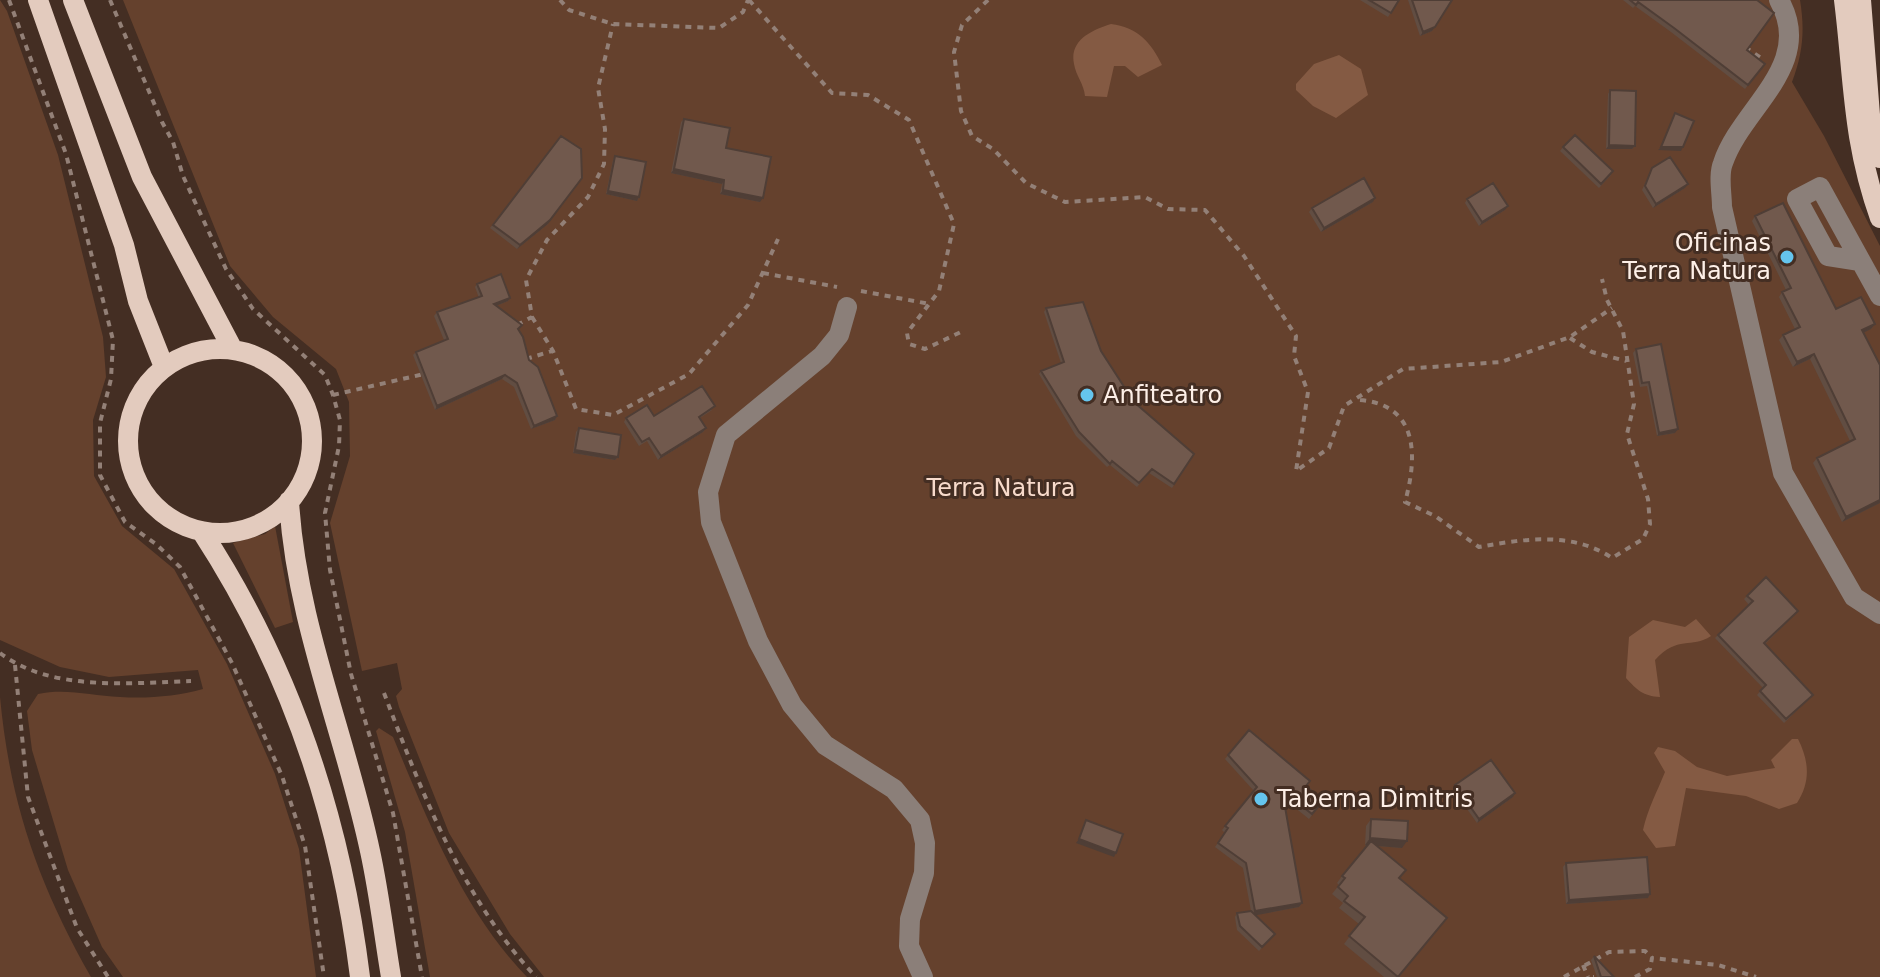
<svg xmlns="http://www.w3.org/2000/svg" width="1880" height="977" font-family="'DejaVu Sans',sans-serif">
<rect width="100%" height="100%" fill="#442e23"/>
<!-- green -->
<path fill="#65412d" d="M0,0L7,11L58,155L103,337L106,377L93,420L94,476L122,526L174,569L227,664L275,774L299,849L316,977H123L102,947L68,870L32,750L27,711L38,694C67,688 91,696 120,697C147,699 178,696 203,689L198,670L109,677L60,667L0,640Z
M123,0H1800C1805,30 1803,53 1792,82L1824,136L1880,246V977H544L510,934L449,833L399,707L396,696L402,689L397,663L362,671L330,523L350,456L349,402L336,369L273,317L230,266Z
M275,526L293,622L275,628L233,543L265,534Z
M0,697C10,803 38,884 91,977H0Z
M379,728L393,737C428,821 463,911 527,977H430L405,832L376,731Z"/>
<!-- forest -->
<path fill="#845a43" d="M1111,24C1137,27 1151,42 1162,65L1138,77L1125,66H1114L1107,97L1085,96C1084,84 1076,76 1074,64C1069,40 1092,30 1111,24Z
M1339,55L1361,69L1368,95L1336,118L1313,106L1296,90V84L1314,64Z
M1696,619L1711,636C1691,649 1678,635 1655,660L1660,697C1643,696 1637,690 1626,678L1629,637L1653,620L1685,627Z
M1792,739H1798C1809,761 1811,781 1797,803L1779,809L1746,796L1686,788L1675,846L1656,848L1643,830C1648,808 1657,792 1665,772L1654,753L1658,747L1675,751L1697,767L1727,776L1775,768L1771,760Z"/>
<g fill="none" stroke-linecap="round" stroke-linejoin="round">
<!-- path -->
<path stroke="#938077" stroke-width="4" stroke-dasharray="6 6" stroke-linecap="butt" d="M9,0L66,154L113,340L111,379L100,423V475L125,522L156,544L180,567L232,663L282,776L305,846L324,977
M110,0L162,122L173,142L183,176L226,269L253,309L325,375L333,395L340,420L339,446L325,513L330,570L351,674L393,813L422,977
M560,0L569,10L613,24L719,28L743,12L748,0
M749,0L832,93L868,95L909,120L954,224L939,291L907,333L909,344L925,349L965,330
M988,0L962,25L954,52L961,111L972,136L993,149L1026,183L1065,202L1145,197L1168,209L1205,210L1244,256L1296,336L1294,356L1308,392L1296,471L1329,448L1344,406L1403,369L1501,362L1570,337L1612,308
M1745,47L1764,60
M763,273L837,287
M861,291L930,304
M532,317L553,351L576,409L613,415L689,374L748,305L778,239
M517,325L532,317L526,280L547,240L588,197L604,164L605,129L598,88L613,24
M1570,338L1592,352L1626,361
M526,359L552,351
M333,395L424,374
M1360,400C1420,405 1417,459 1405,502L1435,516L1479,547C1523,539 1572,531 1612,558L1643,539L1650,524L1648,499L1627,434L1634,404L1623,331L1607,300L1602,279
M0,653C51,692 131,683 191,681
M15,665L28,797L77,928L108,977
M384,693C422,793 462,898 536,977
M1583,965L1588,977
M1564,977L1609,952L1645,951L1652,958
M1593,977H1594
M1635,977L1650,969L1652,958L1718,965L1756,977"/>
<!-- minor -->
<path stroke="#8b7f79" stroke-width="20" d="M1779,0C1816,65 1741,108 1723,163C1718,175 1722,193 1722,207L1783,473L1854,597L1880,614
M1860,261L1828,256L1797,199L1820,187L1880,296
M847,307L839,335L822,356L726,435L708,492L711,522L758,641L792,705L825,745L894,789L920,820L925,843L924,873L910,919L909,946L923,977"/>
<!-- major -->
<path stroke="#e3cbbe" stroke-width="20" d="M38,0L124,245L138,301L164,367
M73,0L142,177L233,350
M1844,0C1854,80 1852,140 1880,218
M1861,0L1870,115L1880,158
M128 441a92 92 0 1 1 184 0a92 92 0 1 1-184 0Z
M289,501C296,622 345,733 370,851C379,892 384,935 391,977
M202,532C290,667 340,816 360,977"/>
</g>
<!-- wall -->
<path fill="#614d42" d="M1360,0H1399L1388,17Z
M1408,0H1452L1432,31L1420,36Z
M1623,0H1757L1747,50L1765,64L1745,89L1671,32L1635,6L1633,8Z
M1610,90L1635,146L1632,149H1606L1608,94Z
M684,119L726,148L760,202L720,194L722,184L671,173L681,122Z
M561,136L548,224L517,249L490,228Z
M1563,147L1611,175L1599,188L1560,151Z
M615,156L639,197L637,201L606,194L613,160Z
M1652,168L1685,188L1653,208L1642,190Z
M1467,199L1505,210L1479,226L1465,203Z
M1373,202L1321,232L1309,212L1312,208Z
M1755,216L1836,309L1875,324L1871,329L1864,332L1880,365V503L1842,522L1813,463L1817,458L1850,441L1810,359L1793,367L1779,340L1783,335L1795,329L1779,297L1782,292L1786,290L1752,221Z
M477,284L510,298L508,301L496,306L518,330L529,360L557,416L555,420L531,429L514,387L502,379L435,410L413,355L416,352L444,340L434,316L437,312L479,298L475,287Z
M1046,308L1101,351L1134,402L1194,454L1172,488L1149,473L1137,487L1110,465L1107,467L1076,436L1039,374L1041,371L1061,363L1044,312Z
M1636,349L1675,433L1657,436L1647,386L1640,387L1633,353Z
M712,410L700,418L706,428L703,432L658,460L647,441L639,446L624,422L626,418Z
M579,428L618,457L615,460L573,453L576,432Z
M1747,596L1798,611L1765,644L1813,695L1784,723L1757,695L1763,688L1715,638L1749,605L1744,599Z
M1249,730L1306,786L1323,801L1309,819L1283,798L1302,903L1299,907L1256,915L1275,934L1259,951L1237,930L1235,917L1237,913L1251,911L1243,868L1215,847L1225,833L1222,830L1254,791L1225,759Z
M1455,785L1513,797L1477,823L1453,789Z
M1371,819L1402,848L1377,846L1400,878L1447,918L1399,977H1384L1344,944L1359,924L1339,908L1343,903L1332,894L1339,885L1337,883L1342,876L1367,846L1365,845L1366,826Z
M1566,863L1650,894L1648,898L1566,904L1563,867Z
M1594,956L1614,977H1597L1591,960Z"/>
<!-- shaded-wall -->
<path fill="#4f3e36" d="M1435,27L1432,31L1420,36L1423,32Z
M1609,145L1635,146L1632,149H1606Z
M1661,147H1683L1681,151L1658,150Z
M674,169L724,180L722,184L671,173Z
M582,178L548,224L517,249L520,245Z
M1688,184L1685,188L1653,208L1656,204Z
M723,190L763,198L760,202L720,194Z
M608,191L639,197L637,201L606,194Z
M1375,198L1373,202L1321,232L1324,228Z
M1508,206L1505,210L1479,226L1482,222Z
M510,298L508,301L491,308L494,304Z
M1875,324L1871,329L1859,335L1862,330Z
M1814,354L1810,359L1793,367L1797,362Z
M505,375L502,379L435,410L437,406Z
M557,416L555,420L531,429L534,426Z
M706,428L703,432L658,460L661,456Z
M1678,429L1675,433L1657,436L1659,433Z
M575,450L618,457L615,460L573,453Z
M1880,500V503L1842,522L1846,517Z
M1515,793L1513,797L1477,823L1479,819Z
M1370,838L1407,841L1402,848L1365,845Z
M1079,839L1116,853L1114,857L1076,843Z
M1650,894L1648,898L1566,904L1569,900Z
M1302,903L1299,907L1252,916L1255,911Z"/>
<!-- building -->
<path fill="#71594d" stroke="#4f3e36" stroke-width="2" d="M1369,0H1399L1391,13Z
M1412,0H1452L1435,27L1423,32Z
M1630,0H1757L1774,13L1747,50L1765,64L1748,85L1674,28L1638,2L1636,5Z
M1610,90L1636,91L1635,146L1609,145Z
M1675,113L1694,121L1683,147H1661Z
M684,119L730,128L726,148L771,157L763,198L723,190L724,180L674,169Z
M1575,135L1613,171L1601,184L1563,147Z
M561,136L581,149L582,178L550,220L520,245L493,225Z
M615,156L646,162L639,197L608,191Z
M1670,157L1688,184L1656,204L1645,186L1652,168Z
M1364,178L1375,198L1324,228L1312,208Z
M1493,183L1508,206L1482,222L1467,199Z
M1783,203L1836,309L1861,297L1875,324L1862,330L1880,365V500L1846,517L1817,458L1855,439L1814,354L1797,362L1783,335L1800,327L1782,292L1791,288L1755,216Z
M501,274L510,298L494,304L522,325L518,329L523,337L529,360L538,367L557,416L534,426L517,383L505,375L437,406L416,352L448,339L437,312L482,296L477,284Z
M1083,302L1101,351L1134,402L1194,454L1174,484L1152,469L1139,483L1112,461L1110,464L1079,432L1041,371L1064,362L1046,308Z
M1661,344L1678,429L1659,433L1649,382L1642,383L1636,349Z
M702,386L715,406L699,417L706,428L661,456L649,438L642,442L626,418L647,405L654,416Z
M579,428L621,435L618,457L575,450Z
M1766,577L1798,611L1764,643L1813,695L1786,719L1760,691L1766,685L1718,635L1753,601L1747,596Z
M1249,730L1310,781L1306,786L1323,801L1312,814L1282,790L1302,903L1255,911L1246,863L1218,843L1228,828L1225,826L1257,787L1228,755Z
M1491,760L1515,793L1479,819L1455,785Z
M1371,819L1408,821L1407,841L1370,838Z
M1086,820L1123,834L1116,853L1079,839Z
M1371,841L1406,870L1399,878L1447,918L1398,977L1349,936L1365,917L1344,901L1348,896L1338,887L1345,878L1342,876Z
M1647,857L1650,894L1569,900L1566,863Z
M1251,911L1275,934L1262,947L1240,926L1237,913Z
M1594,956L1614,977H1601Z"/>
<!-- markers -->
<g fill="#65c5ee" stroke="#442e23" stroke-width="3">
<circle cx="1787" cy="257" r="8"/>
<circle cx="1087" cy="395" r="8"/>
<circle cx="1261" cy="799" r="8"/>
</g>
<g text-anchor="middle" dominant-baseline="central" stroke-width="6" stroke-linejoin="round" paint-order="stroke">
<!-- poi labels -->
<g font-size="24" fill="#fdefe7" stroke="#442e23" text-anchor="start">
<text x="1771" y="243" text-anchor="end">Oficinas<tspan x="1771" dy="28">Terra Natura</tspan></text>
<text x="1103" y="395">Anfiteatro</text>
<text x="1277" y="799">Taberna Dimitris</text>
</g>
<!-- park labels -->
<g font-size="24" fill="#f7dacb" stroke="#442e23">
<text x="1001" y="488">Terra Natura</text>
</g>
</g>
</svg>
